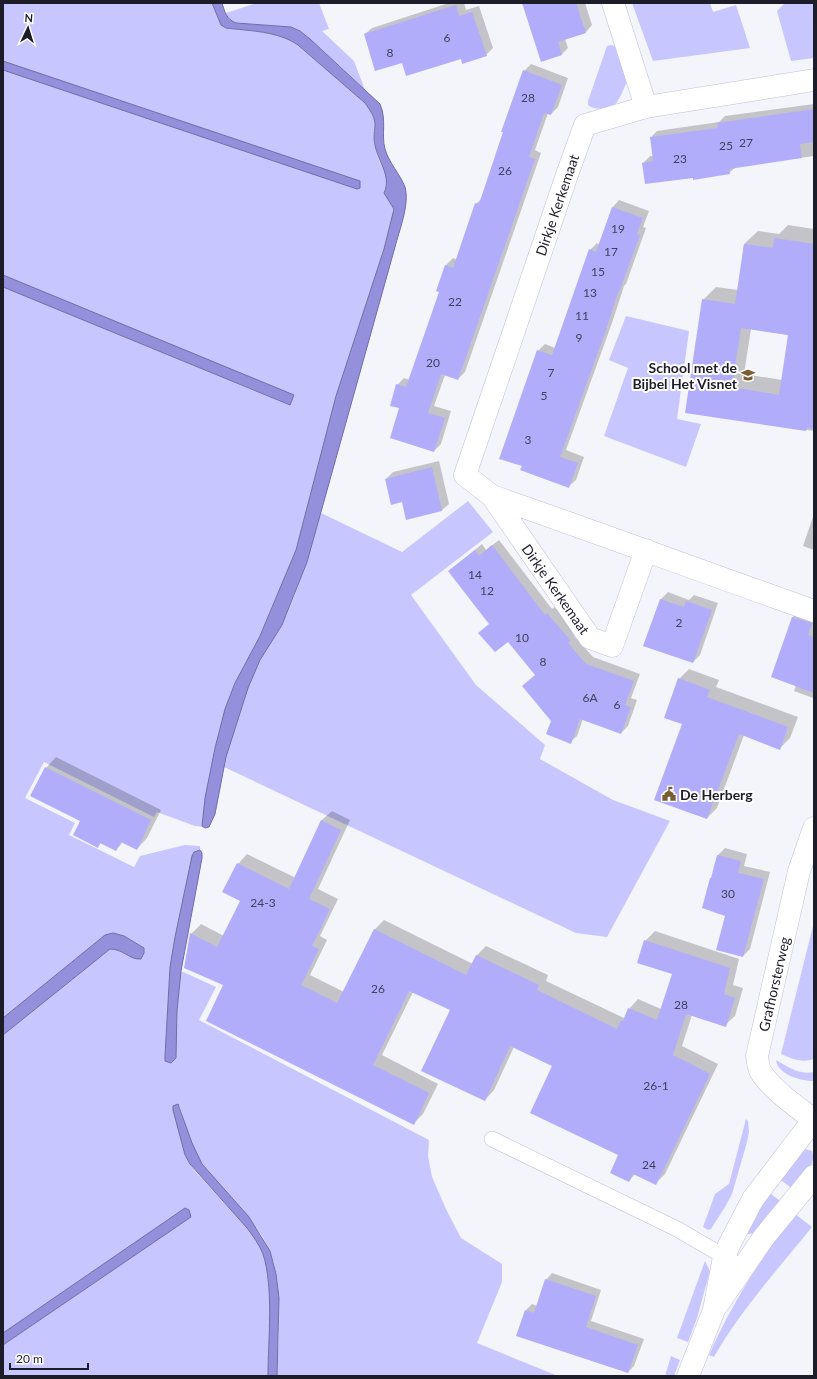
<svg xmlns="http://www.w3.org/2000/svg" width="817" height="1379" font-family="Lato,sans-serif">
<rect width="100%" height="100%" fill="#f4f4fb"/>
<!-- green -->
<path fill="#c8c6fe" d="M3,3H212L221,24L226,28C250,31 278,31 298,45L365,103C369,109 374,115 375,123C375,126 374,129 374,133C374,139 375,148 377,155C382,171 391,174 384,193L394,209L384,249L336,396L296,550L260,636L235,683L215,748L202,821L205,827L195,826L157,812L154,817L44,762L25,798L75,823L69,835L134,867L140,856L185,845L200,846V850L194,852L175,937L177,1011L181,971L216,987L199,1020L429,1140L428,1156L432,1177L446,1209L461,1238L502,1264V1282L477,1343L558,1376H277C278,1338 284,1288 270,1252C256,1216 222,1195 201,1164C190,1147 186,1125 180,1107L178,1104L173,1110L185,1155L187,1159L194,1170L247,1228C253,1236 259,1244 263,1254C274,1287 268,1340 268,1376H3V1345L191,1217L185,1208L3,1333V1035L110,949H118L135,959L105,935L3,1018V287L289,405L294,396L3,275V70L357,189L360,188V181L3,61Z
M257,3H319L329,29L322,31L354,61L365,90L310,39L300,31L291,27L236,23C231,21 227,19 226,13Z
M632,3H710L713,12L736,5L750,48L653,61Z
M785,3H814V58L791,61L777,11Z
M611,45L615,46L627,81C624,88 621,96 617,102C612,110 595,111 588,105V101L607,46Z
M626,316L689,331L677,419L701,424L686,467L604,436L628,368L609,360Z
M468,501L493,532L411,595L476,685L545,745L540,759L613,800L670,821L607,937L576,933L224,767C230,731 243,694 259,661C265,648 276,637 282,625C299,589 310,551 321,513L402,552Z
M814,922V1059C801,1063 793,1059 781,1054Z
M776,1060C788,1067 799,1075 814,1072V1081C801,1081 778,1075 776,1060Z
M746,1119L748,1121L749,1132L747,1142L732,1194L725,1207L711,1229L708,1230L703,1227L715,1194L729,1184Z
M805,1149L812,1151C817,1164 802,1181 795,1191L777,1177Z
M767,1191L784,1204C775,1215 763,1234 747,1234L745,1232Z
M795,1214L812,1227C779,1268 740,1311 714,1357L709,1355C732,1303 761,1258 795,1214Z
M705,1261L710,1271L697,1318L688,1342L677,1338Z
M671,1356L680,1360L674,1376H665Z"/>
<!-- water -->
<path fill="#9590db" stroke="#716da6" d="M212,3H222C225,12 226,19 236,23L291,27L300,31L310,39L380,104C387,120 381,134 385,149C389,163 400,174 405,187C410,204 399,231 395,247L307,562L282,625L260,660L248,688L226,757L215,814L209,827L205,828L202,826L205,798L215,748L225,709L235,683L260,636L296,550L336,396L384,249L394,209L384,193C392,176 378,162 375,145C373,138 375,131 375,123C374,115 369,109 365,103L298,45C278,31 250,31 226,28L221,25Z
M3,61L360,181V188L357,189L3,70Z
M3,275L294,395L290,405L3,287Z
M200,850L202,853V858L181,971L177,1011L176,1058L171,1063L165,1061V1056L170,967L175,937L192,856L194,852Z
M113,933L124,936L144,948V953L141,959C129,960 124,949 110,949L3,1035V1018L105,935Z
M178,1104L192,1143L202,1164L249,1217L270,1251L276,1274L279,1298L277,1376H268C268,1340 274,1288 263,1254C259,1244 253,1236 247,1228L190,1164L185,1155L173,1110V1106Z
M185,1208L189,1210L191,1217L3,1345V1333Z"/>
<!-- shadow -->
<path fill="#0003" fill-rule="evenodd" d="M449,3H464L466,10L479,6L493,48L486,55L403,62L365,34L372,28Z
M523,3H585L592,25L586,32L565,39L568,48L561,55Z
M531,64L568,78L558,107L551,114L548,113L535,150L541,153L465,372L458,379L445,375L434,406L451,411L441,444L434,451L400,408L397,385L404,378L410,380L440,291L437,290L446,265L453,258L457,260L476,204L482,198L524,71Z
M814,104V156L736,167L729,173L693,177L643,163L650,156H653L651,137L657,131L719,122L725,116Z
M619,200L649,211L643,227L646,228L626,284L624,286L612,323L566,450L584,457L576,480L569,486L523,466L538,351L545,344L555,348L590,250L597,243L599,244L613,207Z
M788,225L814,229V431L687,412L703,300L716,287L738,290L744,244L758,231L779,234ZM751,329L789,335L782,380L744,374Z
M439,461L449,504L442,510L406,519L403,501L386,479L393,472Z
M814,514V550L803,546Z
M499,540L552,609L555,607L577,634L574,636L593,657L640,674L631,698L637,700L628,726L621,733L583,719L577,736L570,742L536,675L508,640L490,624L449,571L482,544L486,550Z
M668,592L689,600L694,595L718,603L700,655L693,662L644,646L661,599Z
M800,610L814,615L813,698L794,691L796,685L772,676L793,617Z
M689,669L719,680L716,687L798,717L790,738L780,748L744,735L717,808L707,818L683,724L679,679Z
M56,757L161,810L147,838L137,849L123,842L116,850L101,843L97,847L46,768Z
M332,811L350,820L318,889L338,899L320,936L327,940L310,975L344,992L374,930L384,920L473,964L477,955L486,946L548,975L546,981L624,1018L629,1009L638,999L661,1009L673,973L645,941L655,931L739,959L733,985L743,988L735,1016L725,1025L692,1015L682,1046L718,1064L665,1174L655,1184L635,1174L629,1181L620,1155L553,1066L514,1047L494,1090L485,1100L451,1009L413,992L382,1055L438,1084L423,1114L413,1124L224,985L191,934L201,924L224,936L241,901L238,864L247,854L296,878L322,820Z
M725,848L747,854L744,866L770,872L750,949L743,956L710,879L713,876L718,855Z
M552,1273L601,1290L591,1321L644,1339L634,1366L628,1372L526,1310L532,1304L537,1306L546,1280Z"/>
<!-- building -->
<path fill="#b1adfa" fill-rule="evenodd" d="M522,3H576L586,33L558,42L562,55L541,62Z
M456,5L459,16L472,12L487,56L462,64L461,59L406,76L402,63L375,71L364,34Z
M523,70L562,85L551,115L544,113L529,157L535,159L458,380L441,374L428,413L445,418L434,452L390,438L399,408L390,406L396,384L406,387L439,292L436,291L445,265L453,268L475,203L479,204L503,132H501Z
M814,109V142L800,144L802,158L729,169L730,174L693,180V178L645,184L642,163L653,161L650,137L718,128L717,123Z
M612,207L643,218L637,234L640,235L619,292H618L606,330L560,457L578,463L569,488L520,470L522,466L499,459L537,350L552,355L589,249L596,252Z
M774,238L814,244V429L807,428L806,431L685,413L702,299L735,304L744,244L773,248ZM741,328L788,335L779,395L732,387Z
M432,467L442,511L406,520L402,502L391,505L385,479Z
M492,545L545,615L547,613L571,641L568,643L586,664L634,681L625,705L631,707L621,734L580,719L571,744L546,734L551,721L522,686L535,675L508,642L495,652L478,633L489,624L448,571L475,550L479,556Z
M660,599L684,607L686,601L712,610L693,663L643,646Z
M792,617L812,623L808,635L814,637V693L771,677Z
M678,678L710,690L707,697L788,727L780,750L739,734L707,819L654,800L682,724L664,718Z
M45,767L151,820L137,850L121,842L116,851L100,843L98,848L73,835L80,821L30,796Z
M321,820L341,830L309,899L330,909L312,946L319,949L301,985L337,1003L374,929L466,975L476,955L539,985L537,990L617,1029L621,1020L623,1021L628,1008L657,1020L672,974L637,963L644,940L730,968L724,994L735,998L726,1027L686,1014L673,1055L710,1074L656,1185L633,1174L629,1182L610,1173L618,1155L530,1113L552,1066L510,1046L485,1101L421,1071L450,1010L409,991L373,1065L429,1093L414,1125L206,1021L223,985L184,968L190,933L217,947L240,901L222,892L237,863L289,889Z
M717,855L741,861L738,873L764,879L743,957L716,950L725,916L702,908L710,878H711Z
M545,1279L596,1296L586,1327L638,1345L628,1373L516,1336L525,1310L534,1313Z"/>
<g fill="none" stroke-linecap="round" stroke-linejoin="round">
<defs>
<path id="service" d="M492,1139L677,1229L732,1261"/>
<path id="minor" d="M613,3L646,107
M492,496C599,533 706,573 814,611
M646,550L612,646L590,638L492,496L465,475L569,169L585,125L646,107L814,80
M814,828L799,871L757,1056C758,1062 758,1069 762,1074C775,1092 796,1106 814,1120"/>
<path id="secondary" d="M718,1304L764,1237L814,1176
M688,1376L714,1310L724,1257L729,1245L753,1199L814,1119"/>
</defs>
<!-- service casing -->
<use href="#service" stroke="#bfbee1" stroke-width="16"/>
<!-- minor casing -->
<use href="#minor" stroke="#bfbee1" stroke-width="23"/>
<!-- secondary casing -->
<use href="#secondary" stroke="#bfbee1" stroke-width="23"/>
<!-- service -->
<use href="#service" stroke="#fff" stroke-width="15"/>
<!-- minor -->
<use href="#minor" stroke="#fff" stroke-width="22"/>
<!-- secondary -->
<use href="#secondary" stroke="#fff" stroke-width="22"/>
</g>
<!-- icons -->
<defs>
<symbol id="school-bare" viewBox="-9 -9 18 18"><path d="M0-5L7-2L0 1L-7-2ZM-4 1L0 2.5L4 1V4Q0 6-4 4Z" fill="#7a5d31" stroke="#fff" stroke-width="2.5" paint-order="stroke"/></symbol>
<symbol id="civic-bare" viewBox="-9 -9 18 18"><path d="M-.6-6.5H3V-4.5H.6V-3L4-1V1h2V6H-6V1h2V-1L-.6-3ZM-1.2 2.5V6h2.4V2.5Z" fill="#7a5d31" stroke="#fff" stroke-width="2.5" paint-order="stroke"/></symbol>
</defs>
<g fill-rule="evenodd">
<use href="#school-bare" x="738" y="365" width="20" height="20"/>
<use href="#civic-bare" x="659" y="784" width="20" height="20"/>
</g>
<g text-anchor="middle" dominant-baseline="central" stroke-width="4" stroke-linejoin="round" paint-order="stroke">
<!-- number labels -->
<g font-size="12" fill="#42405d">
<text x="447" y="37">6</text>
<text x="390" y="52">8</text>
<text x="528" y="97">28</text>
<text x="746" y="142">27</text>
<text x="726" y="145">25</text>
<text x="680" y="158">23</text>
<text x="505" y="170">26</text>
<text x="618" y="228">19</text>
<text x="611" y="251">17</text>
<text x="598" y="271">15</text>
<text x="590" y="292">13</text>
<text x="455" y="301">22</text>
<text x="582" y="315">11</text>
<text x="579" y="337">9</text>
<text x="433" y="362">20</text>
<text x="551" y="372">7</text>
<text x="544" y="395">5</text>
<text x="528" y="439">3</text>
<text x="475" y="574">14</text>
<text x="487" y="590">12</text>
<text x="679" y="622">2</text>
<text x="522" y="637">10</text>
<text x="543" y="661">8</text>
<text x="590" y="697">6A</text>
<text x="617" y="704">6</text>
<text x="728" y="893">30</text>
<text x="263" y="902">24-3</text>
<text x="378" y="988">26</text>
<text x="681" y="1004">28</text>
<text x="656" y="1085">26-1</text>
<text x="649" y="1164">24</text>
</g>
<!-- street labels -->
<g font-size="14" fill="#1d1c29" stroke="#fff">
<text transform="translate(557 205) rotate(-71)">Dirkje Kerkemaat</text>
<text transform="translate(556 589) rotate(55)">Dirkje Kerkemaat</text>
<text transform="translate(774 984) rotate(-77)">Grafhorsterweg</text>
</g>
<!-- poi labels -->
<g font-size="14" font-weight="bold" fill="#1d1c29" stroke="#fff" text-anchor="end">
<text x="737" y="367">School met de<tspan x="737" dy="16">Bijbel Het Visnet</tspan></text>
<text x="680" y="794" text-anchor="start">De Herberg</text>
</g>
</g>
<!-- border -->
<rect width="817" height="1379" fill="none" stroke="#1d1c29" stroke-width="8"/>
<!-- north arrow -->
<g transform="translate(28 28) rotate(4)" stroke="#ffffff" stroke-width="3" paint-order="stroke">
<path d="M0-3L7 15L0 10L-7 15Z" fill="#1d1c29"/>
<text y="-6" font-size="11" font-weight="bold" text-anchor="middle" fill="#1d1c29">N</text>
</g>
<!-- scale -->
<path d="M10 1363v6h78v-6" fill="none" stroke="#1d1c29" stroke-width="2"/>
<text x="16" y="1363" font-size="12" fill="#1d1c29" stroke="#ffffff" stroke-width="3" paint-order="stroke">20 m</text>
</svg>
